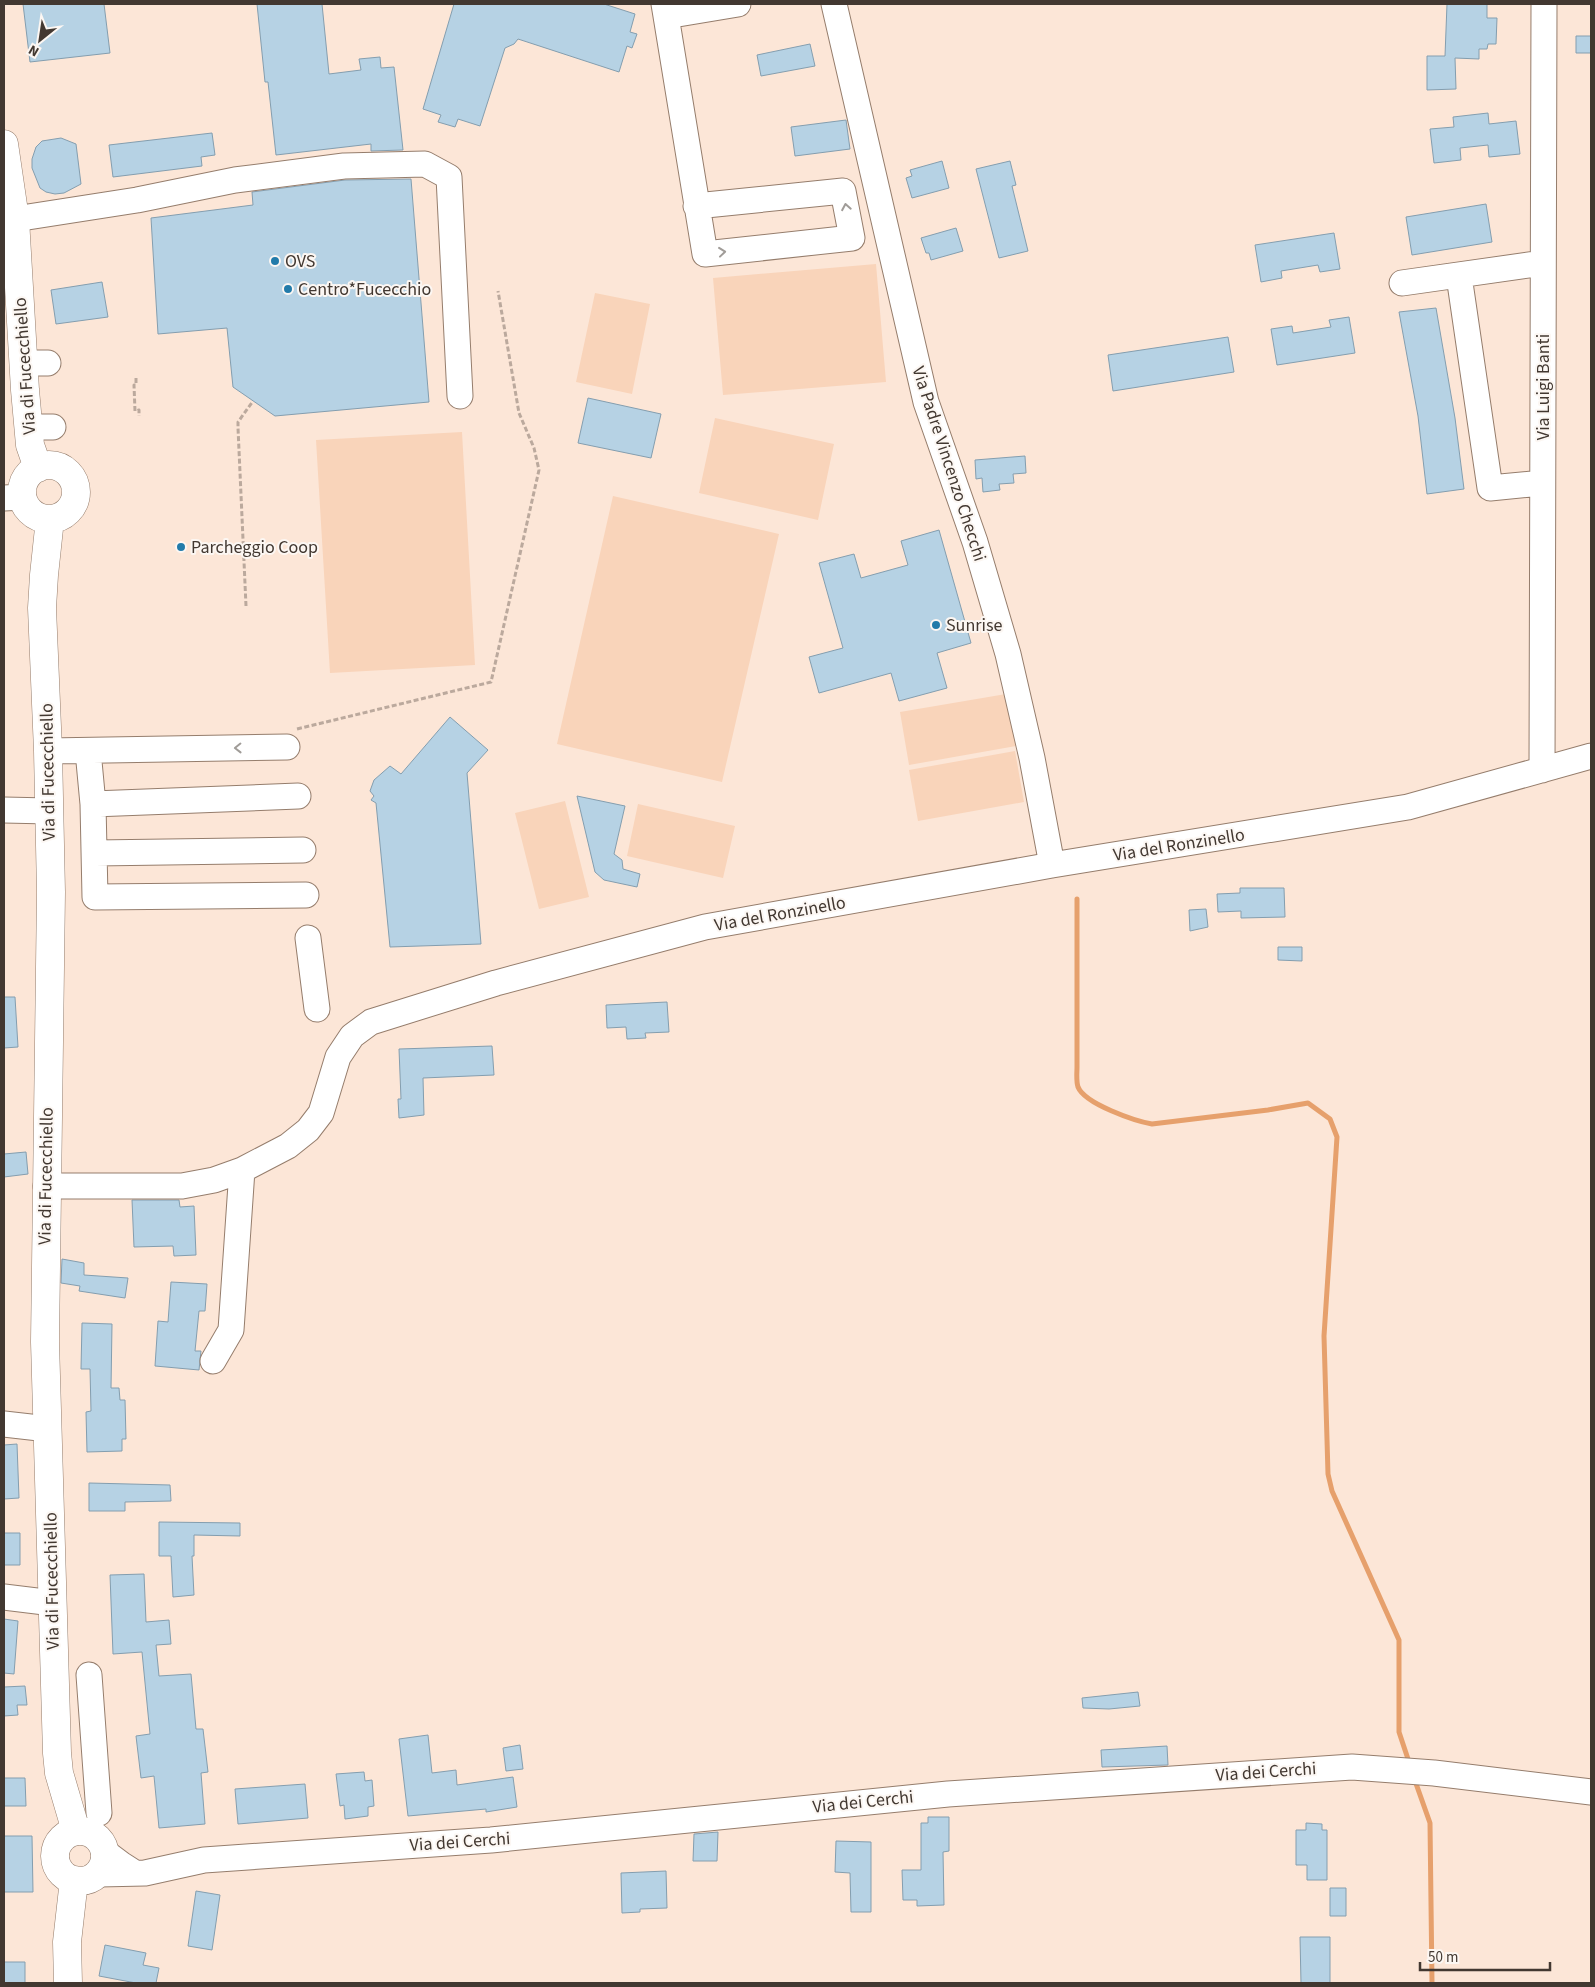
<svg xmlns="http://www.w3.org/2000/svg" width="1595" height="1987" font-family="'Source Sans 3',sans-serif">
<rect width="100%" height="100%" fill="#fce6d7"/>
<!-- green -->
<path fill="#f9d4ba" d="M876,264L886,382L723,395L713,278Z
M595,293L650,304L632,394L576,382Z
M715,418L834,444L818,520L699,493Z
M462,432L475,665L330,673L316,440Z
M613,496L779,534L722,782L557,744Z
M1006,694L1016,746L909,765L900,712Z
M1015,751L1024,802L918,821L909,770Z
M565,801L589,897L539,909L515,813Z
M638,804L735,826L723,878L627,856Z"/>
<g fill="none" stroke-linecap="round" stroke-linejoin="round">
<!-- stream -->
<path stroke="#e6a06c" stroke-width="5" d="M1077,899V1067C1077,1073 1076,1081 1078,1087C1085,1104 1135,1121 1152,1124L1268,1110L1308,1103L1330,1119L1337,1137L1324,1336L1328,1474L1332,1491L1399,1640V1732L1410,1765
M1414,1778L1430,1823L1432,1983"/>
</g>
<!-- building -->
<path fill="#b6d2e4" stroke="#849eaf" d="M23,4H104L110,53L30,62Z
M257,4H322L329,74L361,70L359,59L380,57L381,68L394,67L403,150L371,151V144L276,155L268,82H265Z
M454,4H604L635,14L630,32L637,34L632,48L627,46L619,72L518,39L514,44L505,48L480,126L458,119L455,127L438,122L441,115L423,109Z
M1447,4H1487V18H1497L1496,44H1488L1487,49H1479V59L1455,58L1456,89L1427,90V56H1445Z
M1576,36H1591V53H1576Z
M810,44L815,66L761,76L757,55Z
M1488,113L1489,124L1516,121L1520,154L1489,157L1488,145L1460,148L1461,160L1434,163L1430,129L1454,127L1453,117Z
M846,120L850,149L795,156L791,127Z
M212,133L215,155L201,157L202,166L113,177L109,145Z
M61,138L76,144L81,184L64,193L55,194L46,192L40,188L32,168V159L36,147L42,141Z
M942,161L949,188L912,198L906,178L912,176L910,170Z
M1010,161L1016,185L1012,186L1028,251L999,258L976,169Z
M411,179L429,402L275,416L233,387L227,328L158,334L151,218L253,205L252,192L345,180Z
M1486,204L1492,242L1412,255L1406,217Z
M956,228L963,251L931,260L929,253H926L921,238Z
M1334,233L1340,269L1320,272L1318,265L1281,271L1282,278L1261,282L1255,245Z
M102,282L108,317L56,324L51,290Z
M1436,308L1455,418L1464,489L1427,494L1418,416L1399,312Z
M1349,317L1355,353L1277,365L1271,329L1292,326L1293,333L1331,327L1329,320Z
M1228,337L1234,372L1113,391L1108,355Z
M588,398L661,414L651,458L578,443Z
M1025,456L1026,473L1013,474L1014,483L999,484L1000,490L983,492L982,478L976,479L975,460Z
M939,530L971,643L937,653L947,688L899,701L891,673L819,693L809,657L843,648L819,563L854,554L861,578L908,565L901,541Z
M450,717L488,750L467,773L481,944L390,947L376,803L371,800L374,796L370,791L374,780L390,766L401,774Z
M577,796L625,806L614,854L622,860L623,869L640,874L637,887L604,880L595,872Z
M1240,888H1284L1285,917L1241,918V911L1218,912L1217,894L1240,893Z
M1206,909L1208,927L1190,931L1189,910Z
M1278,947H1302V961L1278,960Z
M4,997H15L18,1047L4,1048Z
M667,1002L669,1032L645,1033L646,1038L627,1039L626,1027L607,1028L606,1005Z
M492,1046L494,1075L423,1078L424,1115L399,1118L398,1099H401L399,1049Z
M26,1152L28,1174L4,1177V1154Z
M132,1200H179L180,1207L194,1206L196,1255L174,1256L173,1246L134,1247Z
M62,1259L84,1263V1275L128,1278L125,1298L79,1291L80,1286L61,1283Z
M171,1282L207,1284L205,1311H199L195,1351H201L199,1370L155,1366L158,1321L168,1322Z
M82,1323L112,1324L111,1388H119L120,1400H125L126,1439H122V1451L87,1452L86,1412L91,1411L90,1369H81Z
M17,1444L19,1498L4,1499V1445Z
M89,1483L170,1485L171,1501L125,1502V1511H89Z
M159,1522L240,1523V1536L194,1535V1556H192L194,1595L173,1597L171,1556H159Z
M4,1533H20V1565H4Z
M144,1574L146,1622L169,1620L171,1644L156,1645L159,1676L191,1674L196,1729H203L208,1772L201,1773L205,1824L159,1828L154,1776L141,1778L136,1736L150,1734L142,1652L113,1654L110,1575Z
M4,1619L18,1621L14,1674L4,1673Z
M25,1686L27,1705H17L18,1715L4,1716V1687Z
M1138,1692L1140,1706L1109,1709L1083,1708L1082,1698Z
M428,1735L432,1773L456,1770L457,1785L513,1777L517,1807L486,1812V1809L408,1816L399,1739Z
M520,1745L523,1769L506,1771L503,1748Z
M1167,1746L1168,1765L1102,1767L1101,1750Z
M364,1772L365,1781L372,1780L374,1806L368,1807V1816L345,1819L344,1805L340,1806L336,1774Z
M4,1778H25L26,1806H4Z
M305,1784L308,1818L238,1824L235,1789Z
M928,1817H949V1851L943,1852L944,1905L917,1906V1900H903L902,1870H921V1823H928Z
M1306,1823L1322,1824V1830H1327V1880H1307V1865H1296V1830H1306Z
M718,1832L717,1861H693L694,1834Z
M4,1836H32L33,1892H4Z
M836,1841L871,1842V1912H851L850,1873L835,1872Z
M666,1871L667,1908L640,1909V1912L622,1913L621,1873Z
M1330,1888H1346V1916H1330Z
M196,1891L220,1895L212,1950L188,1946Z
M1300,1937H1330V1983H1301Z
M105,1945L146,1953L143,1965L159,1968L156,1983H136L99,1976Z
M4,1962H25V1983H4Z"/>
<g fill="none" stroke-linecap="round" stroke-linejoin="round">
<defs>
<path id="minor" d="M664,4L666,16L738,4
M834,4L926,402L975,542L1008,654L1032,758L1052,865
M666,16L705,254L852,238L843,191L696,206
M15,219L137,200L235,180L344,166L425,164L449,177L460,396
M1459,276L1490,488L1542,483
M1402,283L1543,263
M24,363H48
M29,427H53
M4,498L23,497
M48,751L287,747
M88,751L93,804L95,897L306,895
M1542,770L1544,4
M93,804L298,796
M4,810L49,811
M95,853L303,850
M308,938L317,1009
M46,1186H182L214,1180L242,1170L288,1146L308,1130L321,1113L338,1057L352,1036L371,1022L496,983L705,927L1052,865L1408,807L1591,756
M213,1361L231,1330L242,1170
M4,1424L48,1429
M4,1597L53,1603
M89,1675L99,1813
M105,1852L121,1864L135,1873
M99,1874L145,1873L204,1860L491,1840L948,1794L1352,1767L1434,1773L1591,1792"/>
<path id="major" d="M4,144L15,219L25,390L30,445L38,468
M22 492a27 27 0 1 1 54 0a27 27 0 1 1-54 0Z
M50,519L44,575L42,608L48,751L51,892L45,1342L57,1753L59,1773L76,1831
M55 1856a25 25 0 1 1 50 0a25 25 0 1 1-50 0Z
M68,1983L67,1942L74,1880"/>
</defs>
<!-- minor casing -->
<use href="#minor" stroke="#957d6c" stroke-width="27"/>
<!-- major casing -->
<use href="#major" stroke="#957d6c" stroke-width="29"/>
<!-- path -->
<path stroke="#bba99d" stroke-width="3" stroke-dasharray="5 2.5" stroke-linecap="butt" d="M136,378V385H134L135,411L139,410V416
M246,606L238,428V422L253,401
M297,729L491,682L539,470L534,448L519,413L498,291"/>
<!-- minor -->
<use href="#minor" stroke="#fff" stroke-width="25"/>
<!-- major -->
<use href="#major" stroke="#fff" stroke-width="28"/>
</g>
<!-- one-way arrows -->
<defs><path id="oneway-chevron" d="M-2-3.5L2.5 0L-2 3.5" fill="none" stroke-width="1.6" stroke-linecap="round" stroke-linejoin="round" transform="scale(1.25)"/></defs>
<g stroke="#a09c98">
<use href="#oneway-chevron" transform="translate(846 207) rotate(-100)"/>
<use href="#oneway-chevron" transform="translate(722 252) rotate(-6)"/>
<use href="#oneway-chevron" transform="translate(238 748) rotate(179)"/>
</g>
<!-- markers -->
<g fill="#227baa" stroke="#fcf7f3" stroke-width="2">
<circle cx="275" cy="261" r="5"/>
<circle cx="288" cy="289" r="5"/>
<circle cx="181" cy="547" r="5"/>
<circle cx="936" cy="625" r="5"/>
</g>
<g text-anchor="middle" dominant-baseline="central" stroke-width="4" stroke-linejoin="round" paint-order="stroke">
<!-- poi labels -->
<g font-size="18" fill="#423831" stroke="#fcf7f3" text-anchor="start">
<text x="285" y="261">OVS</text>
<text x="298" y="289">Centro*Fucecchio</text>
<text x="191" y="547">Parcheggio Coop</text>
<text x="946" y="625">Sunrise</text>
</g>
<!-- street labels -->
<g font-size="18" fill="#423831" stroke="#fcf7f3">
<text transform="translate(25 366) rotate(-94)">Via di Fucecchiello</text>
<text transform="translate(1543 387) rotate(-90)">Via Luigi Banti</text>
<text transform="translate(949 464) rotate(72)">Via Padre Vincenzo Checchi</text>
<text transform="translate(48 772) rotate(-91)">Via di Fucecchiello</text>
<text transform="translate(1179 845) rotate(-9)">Via del Ronzinello</text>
<text transform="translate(780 914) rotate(-10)">Via del Ronzinello</text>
<text transform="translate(46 1176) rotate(-89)">Via di Fucecchiello</text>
<text transform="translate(52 1581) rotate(-91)">Via di Fucecchiello</text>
<text transform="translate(1266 1772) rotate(-4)">Via dei Cerchi</text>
<text transform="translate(863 1802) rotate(-6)">Via dei Cerchi</text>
<text transform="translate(460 1842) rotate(-4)">Via dei Cerchi</text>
</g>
</g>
<!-- border -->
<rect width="1595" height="1987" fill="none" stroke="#423831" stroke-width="10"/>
<!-- north arrow -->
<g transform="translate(40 40) rotate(210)" stroke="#fcf7f3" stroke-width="4" paint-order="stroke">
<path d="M0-4L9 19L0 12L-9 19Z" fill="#423831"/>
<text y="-8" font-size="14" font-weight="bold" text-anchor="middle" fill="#423831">N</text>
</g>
<!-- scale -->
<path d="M1420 1962v8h130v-8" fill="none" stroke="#423831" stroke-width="2.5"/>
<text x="1428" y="1962" font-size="15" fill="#423831" stroke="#fcf7f3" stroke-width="4" paint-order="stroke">50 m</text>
</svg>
